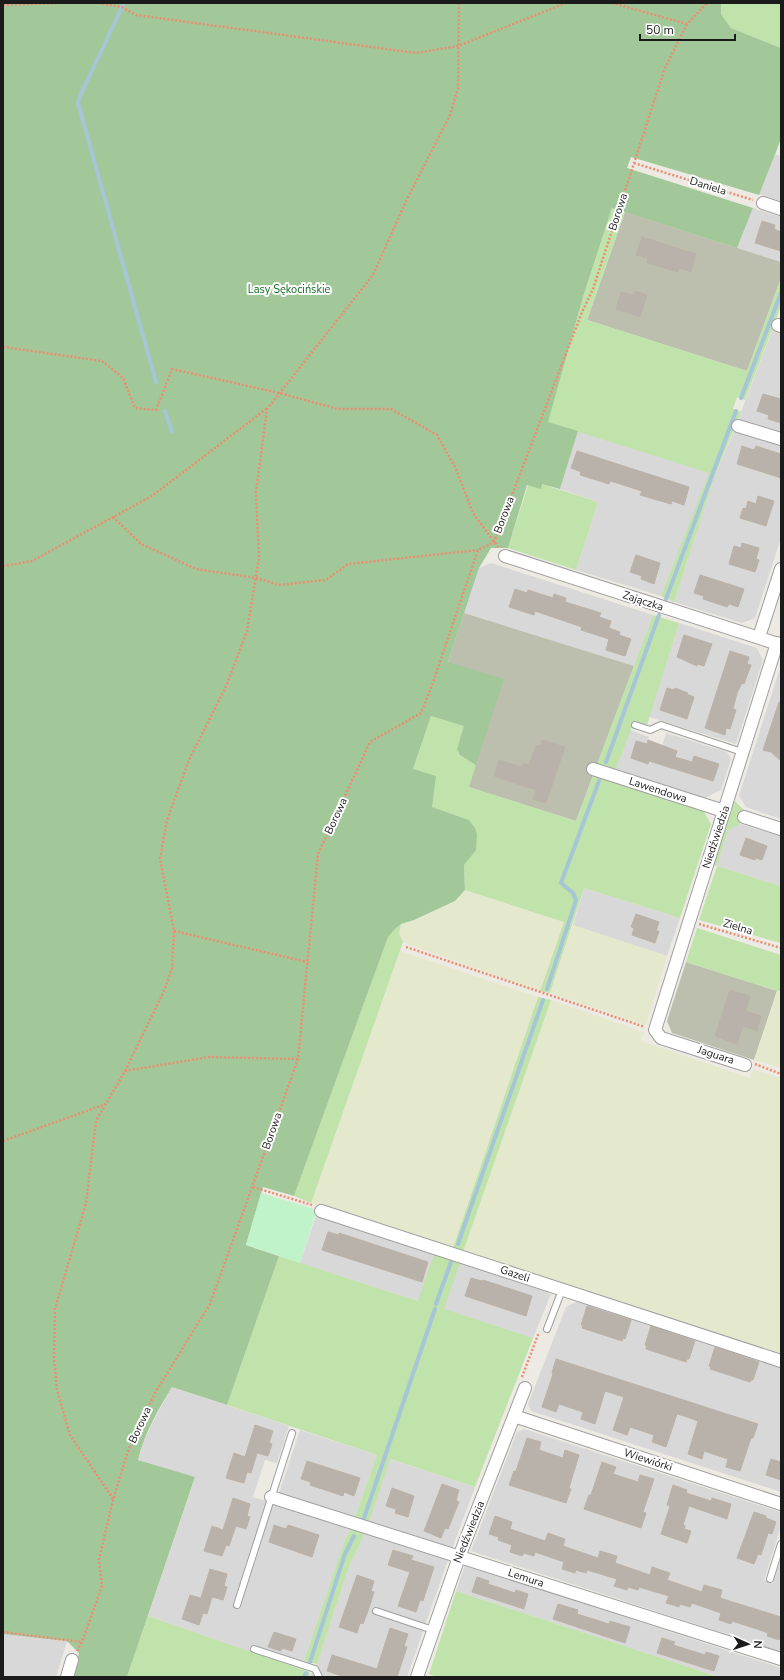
<svg xmlns="http://www.w3.org/2000/svg" width="784" height="1680" font-family="'Nunito Sans',sans-serif">
<rect width="100%" height="100%" fill="#eceae2"/>
<!-- residential -->
<path fill="#d9d8d8" d="M775,154L781,156V201L759,194Z
M753,208L781,217V262L737,248Z
M773,328L781,332V432L738,420Z
M578,431L710,473L661,596L576,570L598,502L560,489Z
M734,431L781,445V538L755,618L742,623L674,602L715,475Z
M491,563L653,615L634,666L464,613L479,568Z
M679,623L757,648L763,660L736,744L649,717Z
M781,665V819L746,807L739,796Z
M630,730L649,737L648,741L662,746L666,733L727,752L731,759L721,790L705,798L616,769Z
M740,824L781,836V886L717,866L728,829Z
M584,888L680,918L667,956L573,925Z
M316,1216L548,1291L547,1293L551,1294L533,1338L300,1263Z
M578,1301L781,1367V1492L531,1411L528,1404L566,1307Z
M172,1387L289,1426L277,1463L265,1460L253,1497L352,1528L345,1539L304,1661L253,1645L251,1652L148,1616L195,1478L138,1460L144,1441L153,1422Z
M524,1429L780,1512L781,1526L764,1580L773,1583L781,1558V1652L471,1551L517,1432Z
M300,1430L377,1455L355,1517L279,1493Z
M389,1459L475,1487L452,1549L369,1522Z
M365,1533L448,1560L407,1677H309L317,1664L348,1569Z
M465,1565L781,1668V1677H719L456,1591Z
M3,1634L67,1641L56,1677H3Z"/>
<!-- construction -->
<path fill="#bdbfae" d="M625,212L781,262V278L747,371L587,320Z
M464,613L634,666L576,821L468,787L448,662Z
M686,962L777,991L754,1060L672,1033L667,1021Z"/>
<!-- farmland -->
<path fill="#e4e9ce" d="M465,890L564,922L540,991L407,944L403,942L399,934L401,924L415,920L455,901Z
M573,925L667,956L646,1025L550,993Z
M400,951L538,997L453,1248L311,1203Z
M777,991L781,992V1068L754,1060Z
M551,1000L644,1032L641,1041L750,1078L753,1069L781,1078V1355L463,1252Z"/>
<!-- grass -->
<path fill="#c0e2ab" d="M721,3H781V48L731,28L721,14Z
M612,208L625,212L587,320L747,371L781,278V306L745,400L737,397L733,409L741,412L715,475L674,602L661,596L709,473L547,422L583,297Z
M542,484L598,502L576,570L508,548L528,485Z
M653,615L679,623L647,725L634,721L616,769L597,764Z
M431,716L464,726L457,749L461,755L476,765L469,787L576,821L594,773L700,808L704,812L711,824L680,918L584,888L550,993L540,991L564,922L465,890L464,864L476,850L469,820L431,807L413,769Z
M731,800L736,802L744,810L740,824L728,830L717,866L781,886V943L699,920L717,866L712,865Z
M401,924L399,934L403,942L311,1203L294,1196L388,937L395,929Z
M697,928L781,955V992L686,962Z
M538,997L551,1000L463,1252L453,1248Z
M434,1254L460,1263L444,1309L533,1338L475,1487L390,1459L369,1522L355,1517L377,1455L227,1405L279,1256L418,1301Z
M352,1528L365,1533L348,1569L317,1664L304,1661L345,1539Z
M456,1591L719,1677H436L429,1674Z
M148,1616L301,1669L310,1673L309,1677H127Z"/>
<!-- forest -->
<path fill="#a2c89a" d="M3,3H721V14L731,28L781,48V139L759,195L631,157L627,168L753,208L737,248L612,208L583,297L548,422L578,431L560,489L542,484L541,489L527,485L508,548H491L479,568L448,662L504,679L476,765L460,755L457,749L464,726L431,716L413,769L436,776L432,807L469,820L475,828L477,834L476,850L464,865L465,890L455,901L414,920L401,924L395,929L388,937L294,1196L263,1187L246,1245L279,1256L227,1405L172,1387C158,1410 144,1434 138,1460L195,1477L127,1677H73L79,1653L67,1641L3,1634Z"/>
<!-- park -->
<path fill="#c1f3cb" d="M261,1193L317,1210L300,1263L246,1245Z"/>
<g fill="none" stroke-linecap="round" stroke-linejoin="round">
<!-- stream -->
<path stroke="#a6c5d6" stroke-width="4" d="M124,3L80,96L78,103L156,382
M741,398L781,293
M165,411L172,432
M666,599L736,411
M606,762L659,615
M547,989L576,900L573,893L561,883L599,781
M458,1244L543,1000
M436,1304L451,1262
M363,1521L435,1309
M310,1662L345,1554L354,1536
M304,1677L306,1673"/>
</g>
<!-- building -->
<path fill="#b8b2ab" stroke="#bcb2a6" d="M762,221L775,225L774,229L781,232V251L755,243Z
M642,237L696,254L691,272L679,268L678,272L647,263L648,258L636,255Z
M635,291L647,295L640,317L616,309L621,292L634,295Z
M763,394L781,399V423L768,419L769,415L757,411Z
M742,446L754,450L756,446L781,454V478L737,464Z
M577,451L689,487L684,505L672,501L671,504L640,495L642,491L620,484L610,481L609,484L580,475L581,472L571,468Z
M758,496L774,501L766,526L740,518L743,508L746,509L748,501L756,504Z
M742,543L759,548L756,559L759,560L755,572L729,564L734,546L741,548Z
M636,555L660,563L654,584L641,579L642,576L630,572Z
M700,575L744,589L738,607L729,604L727,607L703,599L704,596L694,593Z
M515,589L527,593L528,590L553,598L554,594L566,598L565,602L601,613L599,617L611,621L609,628L620,632L619,635L631,639L625,656L606,650L609,639L581,630L582,627L535,611L534,615L509,607Z
M684,635L712,644L704,666L697,664V666L677,657Z
M730,651L749,657L747,664L751,665L744,684L742,683L737,693L733,709L736,710L730,729L726,728L725,735L705,728Z
M667,688L674,690L675,688L688,693L687,694L694,697L687,719L660,710Z
M779,702H781V761L771,752L763,750Z
M542,740L565,747L546,803L533,799L536,790L494,776L499,760L521,767L523,763L529,765L536,745L540,746Z
M648,740L677,751L675,757L692,762L694,756L719,764L713,781L649,761L648,764L631,758L636,741L647,744Z
M746,838L767,846L762,860L756,858L755,860L740,855Z
M636,914L659,922L656,931H659L655,943L632,935L634,928L631,927Z
M730,990L750,996L746,1011L761,1016L757,1031L743,1026L737,1044L715,1036Z
M328,1232L339,1235V1233L428,1262L422,1282L322,1250Z
M471,1278L482,1281L483,1280L532,1296L526,1316L465,1296Z
M587,1306L631,1320L625,1339L623,1338L622,1341L582,1328L583,1325H581Z
M651,1326L695,1341L689,1359H687L686,1362L646,1349L647,1346L645,1345Z
M715,1347L759,1362L753,1380H751L750,1382L710,1369L711,1367L709,1366Z
M556,1359L758,1424L753,1438H751L740,1471L726,1467L728,1459L704,1451L702,1459L688,1454L698,1421L687,1417L677,1414L666,1447L652,1442L654,1435L630,1427L627,1435L613,1430L624,1397L605,1391L595,1424L581,1419L583,1412L559,1404L556,1412L542,1407L553,1374L552,1373Z
M255,1425L273,1431L269,1443L272,1444L268,1456L257,1453L251,1473L247,1472L244,1483L226,1478L234,1453L245,1457Z
M527,1438L541,1442L539,1450L563,1458L565,1450L579,1455L569,1488L571,1489L566,1503L509,1485L514,1471H516Z
M771,1459L781,1462V1480L766,1475Z
M307,1461L360,1478L354,1496L344,1492L343,1496L310,1485L311,1482L301,1479Z
M602,1462L616,1467L613,1474L638,1482L640,1475L654,1479L643,1512L646,1513L641,1528L584,1509L589,1495H591Z
M442,1484L459,1490L456,1500L459,1502L448,1529L445,1528L441,1538L424,1531Z
M673,1485L687,1490L686,1493L711,1501L712,1498L731,1504L727,1519L689,1506L683,1525L685,1526L684,1529L691,1531L687,1543L661,1534L670,1506L667,1505Z
M392,1488L414,1496L408,1517L395,1513L396,1509L386,1506Z
M233,1498L250,1504L247,1516L250,1517L246,1529L236,1526L229,1546L226,1545L222,1556L204,1551L212,1526L223,1530Z
M754,1512L766,1516V1518L776,1522L772,1534L768,1533L761,1555L758,1554L754,1564L737,1558Z
M495,1516L512,1522L510,1529L545,1541L548,1533L565,1539L563,1546L598,1558L600,1551L617,1556L615,1563L650,1575L652,1567L670,1573L667,1580L702,1592L704,1585L722,1590L720,1598L781,1617V1634L779,1640L767,1636L768,1633L757,1629L732,1621L731,1624L719,1620L721,1613L692,1603L690,1607L680,1604L679,1607L666,1603L669,1596L639,1587L638,1590L628,1587L627,1590L614,1586L617,1579L587,1570L586,1573L576,1570L575,1573L562,1569L564,1562L535,1552L534,1556L524,1553L522,1556L510,1552L512,1545L498,1540L499,1537L489,1534Z
M274,1525L286,1529L288,1525L319,1535L312,1557L269,1542Z
M393,1550L413,1556L411,1560L434,1567L423,1601L420,1600L416,1612L398,1606L410,1572L388,1565Z
M210,1569L227,1574L224,1586L227,1587L223,1600L212,1597L207,1614L203,1613L199,1625L182,1619L190,1595L201,1598Z
M357,1575L374,1581L371,1591L374,1592L368,1611L363,1624L360,1623L357,1633L339,1627Z
M477,1577L489,1581L488,1584L515,1593L516,1590L528,1594L524,1609L472,1592Z
M558,1604L578,1610L577,1614L609,1624L610,1621L630,1627L625,1643L553,1619Z
M390,1628L408,1634L404,1646L407,1647L397,1677H345L327,1671L332,1655L377,1669Z
M274,1632L296,1639L292,1651L282,1648L281,1651L268,1647Z
M662,1638L675,1642L673,1645L705,1655L706,1652L719,1656L714,1671L657,1653Z"/>
<g fill="none" stroke-linecap="round" stroke-linejoin="round">
<defs>
<path id="lane" d="M635,725L650,730L661,725L742,752
M547,1329L562,1290
M770,1579L781,1544
M237,1605L292,1433
M376,1611L433,1630
M254,1649L315,1669L319,1677"/>
<path id="street" d="M763,203L781,209
M778,325L781,326
M738,426L781,439
M505,556L781,645
M759,637L781,569
M593,769L724,811
M744,817L781,829
M745,1065L661,1038L655,1030L777,643
M321,1211L781,1361
M514,1416L781,1504
M271,1497L781,1659
M67,1677L72,1660
M417,1677L459,1557L525,1388"/>
</defs>
<!-- lane casing -->
<use href="#lane" stroke="#9f9f9f" stroke-width="8"/>
<!-- street casing -->
<use href="#street" stroke="#9f9f9f" stroke-width="14"/>
<!-- path -->
<path stroke="#ec8d73" stroke-width="2.5" stroke-dasharray="2 2" stroke-linecap="butt" d="M98,3L122,7L136,15L416,53L458,46L566,3
M612,3L687,24
M3,5L60,3
M634,163L753,200
M3,347L102,361L123,378L135,408L156,410L172,369L279,393L338,409H391L437,435L455,467L473,513L498,547
M113,517L141,544L196,569L256,578L279,585L326,580L348,564L478,550
M3,566L32,561L152,496L266,409
M699,924L781,948
M174,931L307,962
M406,947L645,1027
M755,1064L781,1074
M125,1071L209,1057L298,1059
M3,1141L106,1104
M253,1187L312,1205
M522,1377L538,1335L540,1334
M113,1499L70,1435L57,1390L54,1358L55,1309L86,1203L96,1121L125,1071L164,991L172,968L174,931L160,859L167,820L189,760L227,684L247,631L259,558L256,492L267,409L373,275L407,199L450,115L458,88L459,3
M3,1632L82,1642
M77,1651L82,1642L102,1586L99,1559L113,1500L128,1451L155,1393L210,1304L298,1059L318,854L370,742L421,713L432,685L478,550L494,542L582,312L593,289L665,68L687,24L707,3"/>
<!-- lane -->
<use href="#lane" stroke="#fff" stroke-width="6"/>
<!-- street -->
<use href="#street" stroke="#fff" stroke-width="12"/>
</g>
<g text-anchor="middle" dominant-baseline="central" stroke-width="4" stroke-linejoin="round" paint-order="stroke">
<!-- street labels -->
<g font-size="11" fill="#1b1b1b" stroke="#fff">
<text transform="translate(708 186) rotate(17)">Daniela</text>
<text transform="translate(618 212) rotate(-72)">Borowa</text>
<text transform="translate(504 515) rotate(-69)">Borowa</text>
<text transform="translate(643 601) rotate(18)">Zajączka</text>
<text transform="translate(658 790) rotate(18)">Lawendowa</text>
<text transform="translate(336 816) rotate(-65)">Borowa</text>
<text transform="translate(716 837) rotate(-72)">Niedźwiedzia</text>
<text transform="translate(738 927) rotate(17)">Zielna</text>
<text transform="translate(716 1055) rotate(18)">Jaguara</text>
<text transform="translate(272 1131) rotate(-71)">Borowa</text>
<text transform="translate(515 1274) rotate(18)">Gazeli</text>
<text transform="translate(140 1425) rotate(-65)">Borowa</text>
<text transform="translate(648 1460) rotate(18)">Wiewiórki</text>
<text transform="translate(469 1532) rotate(-68)">Niedźwiedzia</text>
<text transform="translate(526 1578) rotate(18)">Lemura</text>
</g>
<!-- park labels -->
<g font-size="11" fill="#156e27" stroke="#fff">
<text x="289" y="289">Lasy Sękocińskie</text>
</g>
</g>
<!-- border -->
<rect width="784" height="1680" fill="none" stroke="#1b1b1b" stroke-width="8"/>
<!-- north arrow -->
<g transform="translate(748 1644) rotate(93)" stroke="#ffffff" stroke-width="3" paint-order="stroke">
<path d="M0-3L7 15L0 10L-7 15Z" fill="#1b1b1b"/>
<text y="-6" font-size="11" font-weight="bold" text-anchor="middle" fill="#1b1b1b">N</text>
</g>
<!-- scale -->
<path d="M640 34v6h95v-6" fill="none" stroke="#1b1b1b" stroke-width="2"/>
<text x="646" y="34" font-size="12" fill="#1b1b1b" stroke="#ffffff" stroke-width="3" paint-order="stroke">50 m</text>
</svg>
